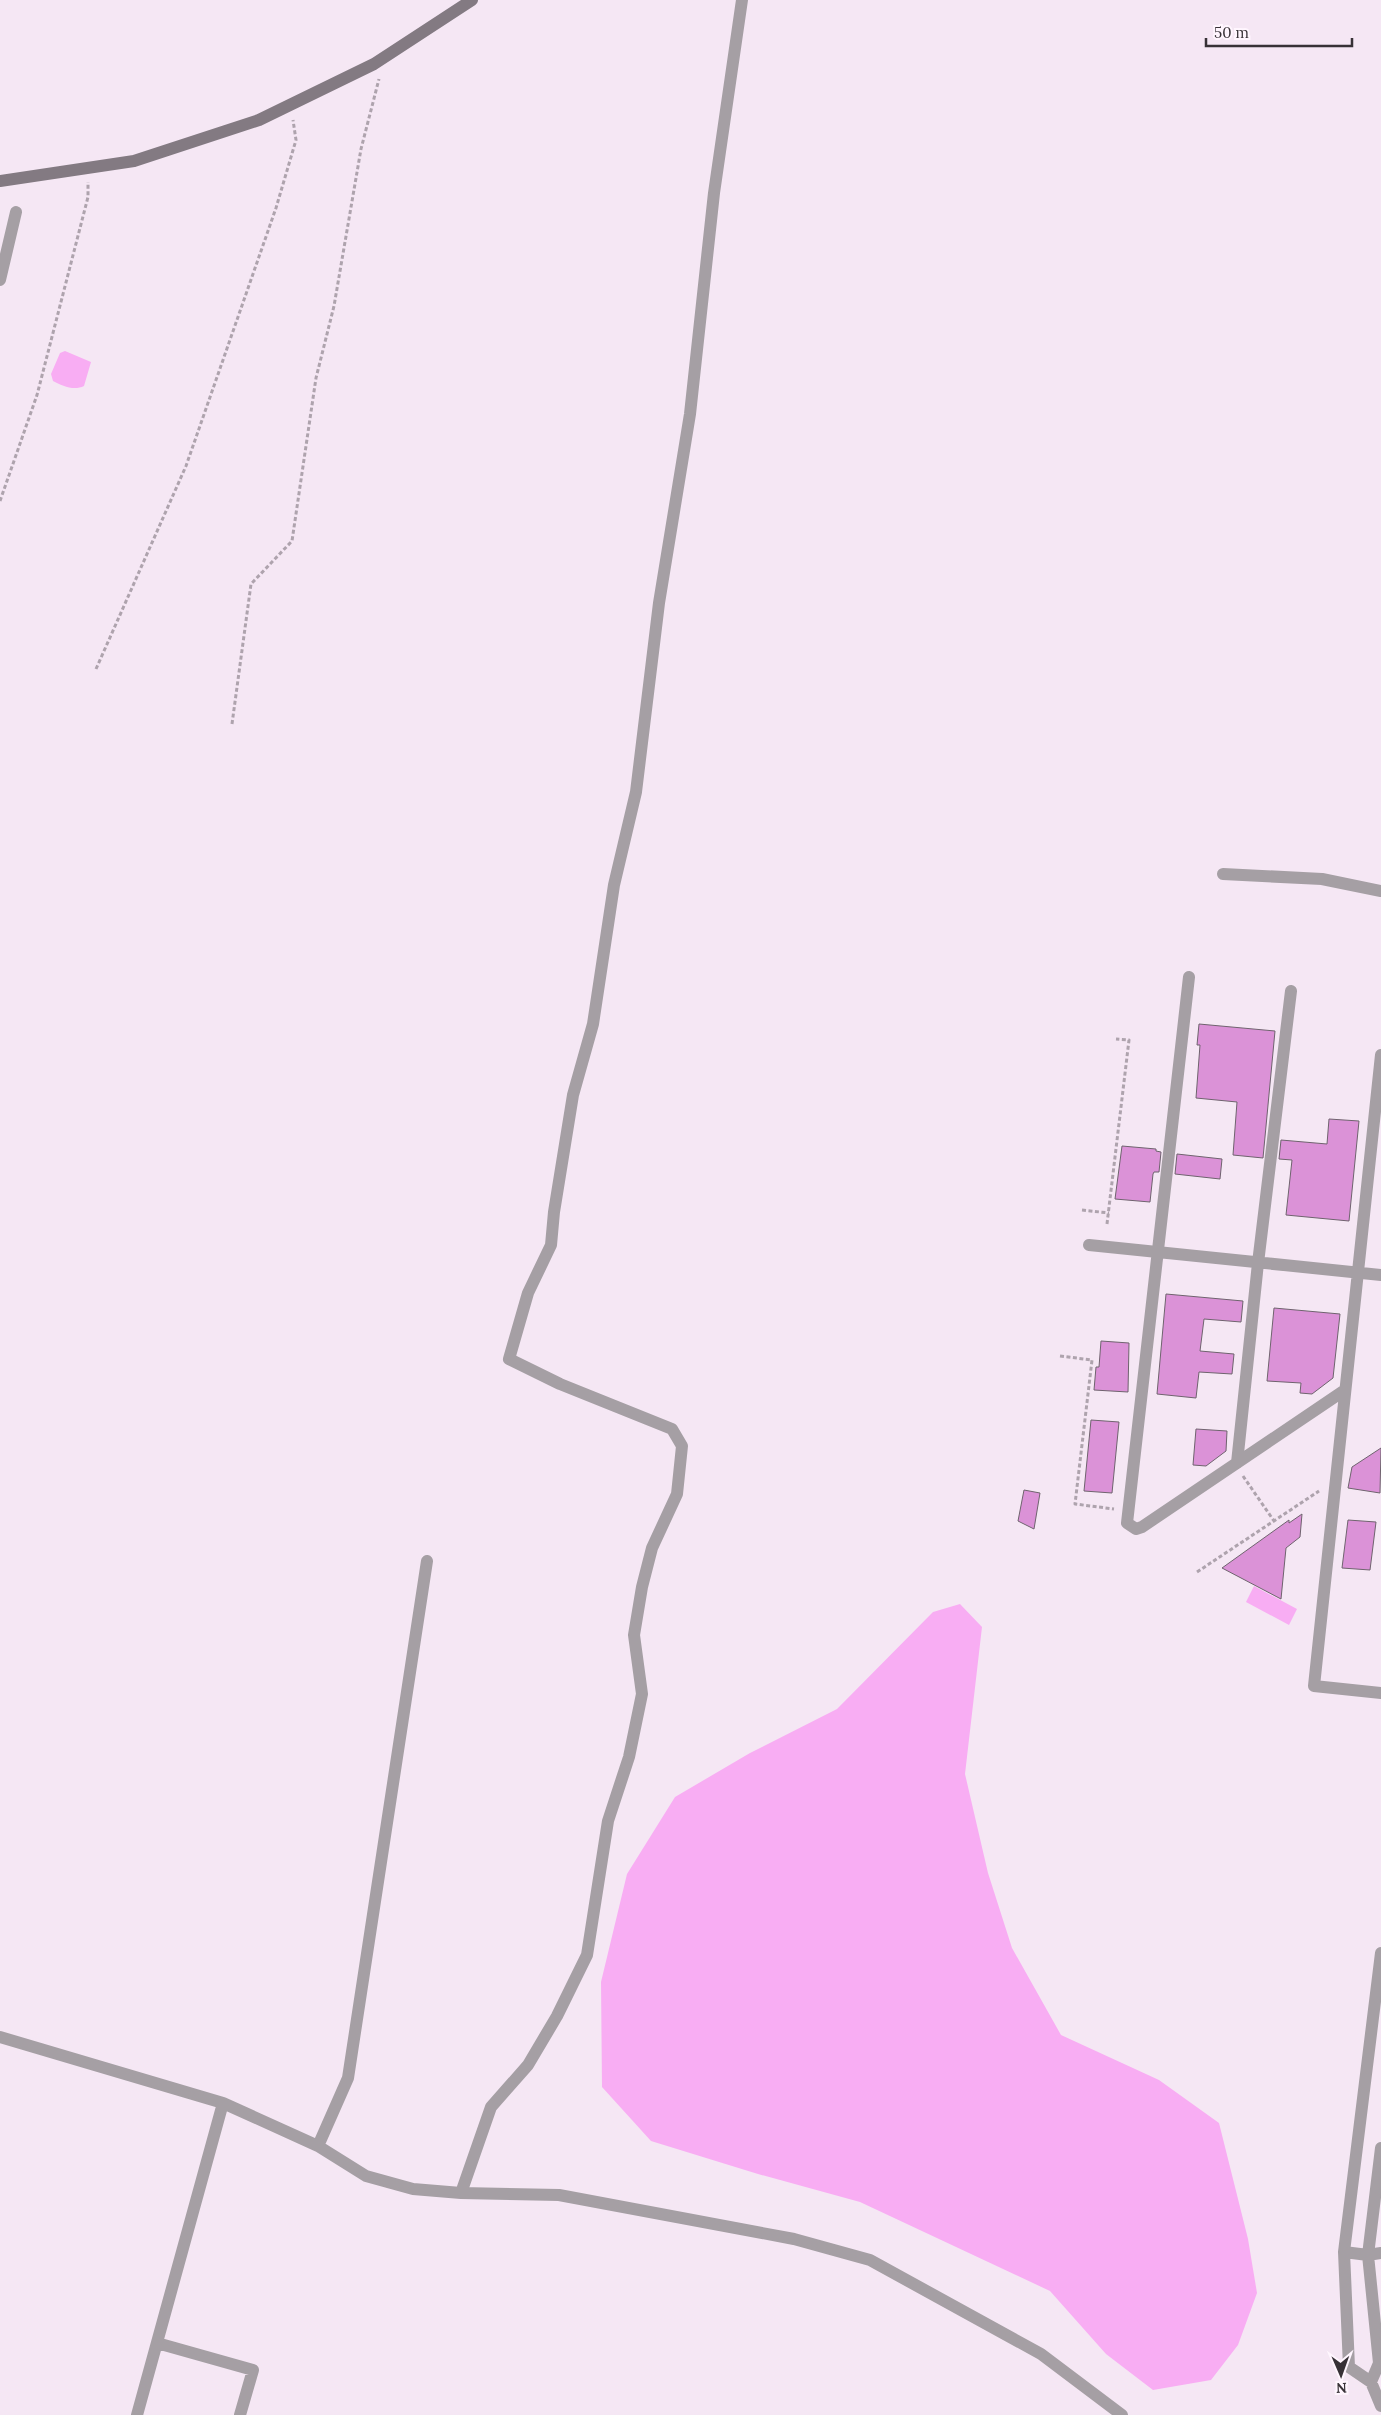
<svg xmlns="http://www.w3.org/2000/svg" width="1381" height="2415" font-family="Lora,serif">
<rect width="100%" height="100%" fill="#f5e7f4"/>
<!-- water -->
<path fill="#f8adf3" d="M65,351L91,362L84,386C74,391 62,386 53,381L51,374L60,353Z
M1254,1586L1297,1609L1289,1625L1246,1602Z
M960,1604L982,1627L965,1774L988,1873L1012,1948L1061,2035L1159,2080L1219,2123L1248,2239L1257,2293L1238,2345L1211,2380L1153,2390L1106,2354L1050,2291L860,2202L758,2174L651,2141L602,2087L601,1982L627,1874L675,1797L750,1753L837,1709L933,1612Z"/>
<!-- building -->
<path fill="#db92d7" stroke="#6f636e" d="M1199,1024L1275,1031L1263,1158L1233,1155L1237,1102L1196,1098L1200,1045H1197Z
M1329,1119L1359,1121L1349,1221L1286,1215L1292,1160L1279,1159L1281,1140L1327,1144Z
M1122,1146L1156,1149V1151L1161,1152L1159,1172H1154L1153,1174L1150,1202L1115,1199Z
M1177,1154L1222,1159L1220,1179L1175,1174Z
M1166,1294L1243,1301L1241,1322L1204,1319L1200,1351L1234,1354L1232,1374L1199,1372L1196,1398L1157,1394Z
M1274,1308L1340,1314L1333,1378L1312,1394L1300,1393L1301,1383L1267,1381Z
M1101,1341L1129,1343L1128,1392L1094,1390L1096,1367H1099Z
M1091,1420L1119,1422L1112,1493L1084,1491Z
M1196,1429L1227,1431L1226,1451L1206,1466L1193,1465Z
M1381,1448L1380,1493L1348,1488L1352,1467Z
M1024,1490L1040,1493L1034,1529L1018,1521Z
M1302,1514L1300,1537L1286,1548L1281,1599L1222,1568L1289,1520V1523Z
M1348,1520L1376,1522L1370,1570L1342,1568Z"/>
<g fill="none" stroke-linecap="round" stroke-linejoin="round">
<!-- path -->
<path stroke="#aea3ad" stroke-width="3" stroke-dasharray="4 2.5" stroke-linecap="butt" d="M0,501L37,395L88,197V182
M96,669L186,466L276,208L296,140L293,120
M232,724L251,584L292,541L316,378L334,306L361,149L379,79
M1082,1210L1109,1213
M1107,1224L1129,1040L1116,1039
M1060,1356L1092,1360L1075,1504L1114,1509
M1243,1476L1274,1521
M1197,1572L1319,1491"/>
<!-- street -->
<path stroke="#a59fa4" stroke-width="12" d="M0,280L16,212
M1223,874L1322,879L1381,891
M1189,977L1127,1523L1136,1529L1142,1527L1345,1390
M1381,1055L1314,1686L1381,1693
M1089,1245L1381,1275
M1237,1463L1258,1263L1291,991
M0,2037L223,2103L318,2146L366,2176L413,2189L461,2193L559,2195L794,2239L870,2260L1041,2354L1122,2415
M318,2146L348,2078L427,1561
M1381,2148L1368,2255L1379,2363L1371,2382L1381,2406
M461,2193L491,2107L528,2065L557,2016L587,1955L608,1821L629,1757L642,1694L634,1635L642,1587L652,1548L677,1494L682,1446L672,1429L560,1384L509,1359L528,1293L551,1245L554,1212L573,1095L593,1024L614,885L636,792L659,603L690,414L714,193L742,0
M1344,2252L1368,2255L1381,2253
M157,2343L253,2370L240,2415
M1371,2382L1349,2367L1344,2252L1381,1953
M137,2415L223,2103"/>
<!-- secondary -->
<path stroke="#837a82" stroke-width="12" d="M0,181L134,161L259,120L374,64L472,0"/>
</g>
<!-- north arrow -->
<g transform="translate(1341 2375) rotate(178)" stroke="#fff6fe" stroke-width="4" paint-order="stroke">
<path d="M0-4L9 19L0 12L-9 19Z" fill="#373136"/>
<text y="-8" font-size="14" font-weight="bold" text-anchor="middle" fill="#373136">N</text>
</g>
<!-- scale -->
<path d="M1206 38v8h146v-8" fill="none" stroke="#373136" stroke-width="2.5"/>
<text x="1214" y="38" font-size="15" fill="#373136" stroke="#fff6fe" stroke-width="4" paint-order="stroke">50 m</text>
</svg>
